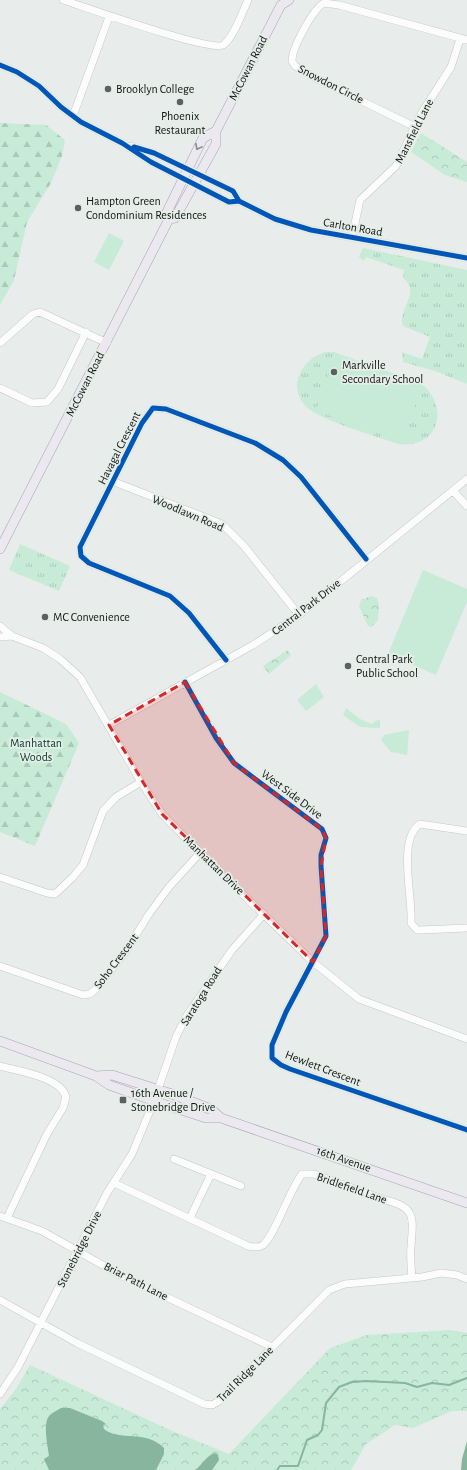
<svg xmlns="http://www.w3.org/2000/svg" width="467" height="1470" font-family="'Alegreya Sans',sans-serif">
<defs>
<pattern id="grass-tufts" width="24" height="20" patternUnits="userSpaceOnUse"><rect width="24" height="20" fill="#c7ebd7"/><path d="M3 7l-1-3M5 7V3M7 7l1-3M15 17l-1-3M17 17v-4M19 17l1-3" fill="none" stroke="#aac9b8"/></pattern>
<pattern id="forest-firs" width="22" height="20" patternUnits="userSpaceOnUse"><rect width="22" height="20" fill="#c7ebd7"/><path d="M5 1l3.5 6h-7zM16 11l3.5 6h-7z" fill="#aac9b8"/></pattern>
<pattern id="park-crowns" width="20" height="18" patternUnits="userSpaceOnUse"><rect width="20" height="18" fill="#c7ebd7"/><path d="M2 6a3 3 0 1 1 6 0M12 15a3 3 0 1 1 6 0" fill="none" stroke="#aac9b8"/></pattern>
</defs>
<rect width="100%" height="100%" fill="#e8ecea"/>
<!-- grass -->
<path fill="url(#grass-tufts)" d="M363,248L467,270V384L435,371L403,362L402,352L422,359L430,337L403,326C397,309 422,292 403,278L404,270L366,257L364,261L359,257Z
M325,352H334L420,383C445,400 444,439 411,444C407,445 402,444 398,444C374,435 328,423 309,409C299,402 294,387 299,376C305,362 312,357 325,352Z
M20,544L70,566L59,591L9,570Z"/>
<!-- forest -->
<path fill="url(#forest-firs)" d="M0,123L46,125L65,140L62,156L51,183L27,222L14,280L0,305Z
M0,692L66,724L79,743L35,846L0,832Z"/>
<!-- park -->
<path fill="url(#park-crowns)" d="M421,133L467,162V182L445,175L411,152Z
M371,596L377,598L379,606L378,620L371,627L368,626L359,606L361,600Z
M288,650L291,655L269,674L263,666Z
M451,1330L467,1333V1411H452L413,1428L395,1425L366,1444L351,1470H0V1409L16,1389L30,1365L170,1430L229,1454L330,1348L367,1335Z"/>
<!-- garden -->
<path fill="#c7ebd7" d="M109,233L124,241L109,270L94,262Z
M335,356L422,386L403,441L316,411Z
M423,570L467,589V602L436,675L388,654Z
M316,684L324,697L306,711L297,700Z
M346,708L360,719L371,724L380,719V728L360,727L343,715Z
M409,730L407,755L391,752L381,740L384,735Z"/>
<!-- water -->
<path fill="#87b59d" d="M61,1408H70L102,1421L106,1424L103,1425L104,1429C120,1442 145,1429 164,1448V1454L156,1470H49L44,1459L49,1456C48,1447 42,1422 50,1415C53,1412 58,1410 61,1408Z
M467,1441V1470H461L462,1459Z
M215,1453L218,1455L219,1460L212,1470H195C203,1464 206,1456 215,1453Z"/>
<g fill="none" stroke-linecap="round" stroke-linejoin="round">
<!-- stream -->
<path stroke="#87b59d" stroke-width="2" d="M277,1470L280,1466H298L307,1440L318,1435L322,1430L326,1403L339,1387L352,1382L366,1381L405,1383L417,1387L432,1383L449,1385L467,1378"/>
<defs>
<path id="minor" d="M63,0C85,7 210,52 223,45C233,39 243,11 248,0
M0,65L17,72L39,86L61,107L81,122L122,143L151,162L229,202L239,201L275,219L311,230L467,258
M73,116L109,17
M415,127L319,80L295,66L292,61C292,48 313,9 324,3L339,5L467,40
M130,146L154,153L233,191L239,201
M352,237L360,200L396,166L421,114L451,67L460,39
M0,343L33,314L40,312L107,343
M0,388L32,403L47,402L58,389L86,332
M112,481L222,524L244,546L299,615
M453,491L467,506
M0,626L12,636L43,648L60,659L80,677L141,782L162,814L200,853L313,962L359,999L467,1039
M0,637L12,636
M226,660L189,613L170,596L89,563L81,556L80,547L142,423L153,408L166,409L255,443L283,460L301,477L366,559
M185,682L216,738L234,763L322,829L326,838L321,855V866L326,936L286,1012L272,1045V1058L281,1065L290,1069L467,1130
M109,725L253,645L299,615L467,479
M467,831L420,824C397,839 413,898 411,923L417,930H420L467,928
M0,877L47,893L55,894L73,877L83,865L103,811L116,797L141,782
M0,966L83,995L90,994L96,989L126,951L149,914L169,887L200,853
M0,1066C18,1071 61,1077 66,1097L63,1108L47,1134L7,1218
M174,1159L241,1186
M114,1183L248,1246C253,1247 259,1248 263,1245C274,1237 290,1189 302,1174H314L385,1200C417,1207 413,1219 411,1246C410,1256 411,1267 412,1278
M0,1216L42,1231L122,1276L272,1347
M190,1218L211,1174
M0,1300L77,1343L204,1404L212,1405L219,1401L329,1290L345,1284L422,1277L441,1273L457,1275L467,1279
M0,1394L18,1367L107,1193L132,1154L154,1101L176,1037L186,1017L232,950L264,914"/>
<path id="major" d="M169,219L175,218L216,144V131L281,5L289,0
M169,219L166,214L203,138L216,131
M0,549L169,219
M0,1041L96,1076L109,1085L166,1105L206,1118H221L467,1203
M96,1076L112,1075L169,1093L211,1109L221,1118"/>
</defs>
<!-- minor casing -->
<use href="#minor" stroke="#c4c7c6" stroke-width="8"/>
<!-- major casing -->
<use href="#major" stroke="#a9a4b2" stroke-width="10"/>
<!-- minor -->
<use href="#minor" stroke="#fcfcfc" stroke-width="7"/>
<!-- major -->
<use href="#major" stroke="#ebe8ef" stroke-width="9"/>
<defs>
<path id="cycleway" d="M0,65L17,72L39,86L61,107L81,122L122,143L151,162L229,202L239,201L275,219L311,230L467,258
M134,147L154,153L233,191L239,201
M226,660L189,613L170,596L89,563L81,556L80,547L142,423L153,408L166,409L255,443L283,460L301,477L366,559
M185,682L216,738L234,763L322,829L326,838L321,855V866L326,936L286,1012L272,1045V1058L281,1065L290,1069L467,1130"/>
</defs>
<!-- cycleway casing -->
<use href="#cycleway" stroke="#e6eee9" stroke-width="8"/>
<!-- cycleway -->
<use href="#cycleway" stroke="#0057b8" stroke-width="5"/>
</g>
<!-- one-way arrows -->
<defs><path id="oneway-chevron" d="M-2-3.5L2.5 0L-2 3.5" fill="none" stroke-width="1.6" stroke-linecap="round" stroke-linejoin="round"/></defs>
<use stroke="#89898c" href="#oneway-chevron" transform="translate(198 147) rotate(118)"/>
<!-- marked area -->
<path fill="#d62828" fill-opacity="0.2" stroke="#d62828" stroke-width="3" stroke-dasharray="8 5" stroke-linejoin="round" d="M185,682L234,763L322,829L326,838L321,866L326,936L313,962L162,814L109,725Z"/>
<!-- markers -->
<g fill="#5c605e" stroke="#e6eee9" stroke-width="1.5">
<circle cx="108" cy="89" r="4"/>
<circle cx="180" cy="102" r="4"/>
<circle cx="78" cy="208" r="4"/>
<circle cx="334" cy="372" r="4"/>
<circle cx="45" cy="617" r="4"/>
<circle cx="348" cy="666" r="4"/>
<rect x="119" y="1096" width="8" height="8" rx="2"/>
</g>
<g text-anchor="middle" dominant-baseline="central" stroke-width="3.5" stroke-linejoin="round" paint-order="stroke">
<!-- street labels -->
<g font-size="12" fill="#111412" stroke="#e6eee9">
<text transform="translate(248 68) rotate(-63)">McCowan Road</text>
<text transform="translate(331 84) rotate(27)">Snowdon Circle</text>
<text transform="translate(414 131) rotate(-63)">Mansfield Lane</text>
<text transform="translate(353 227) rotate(10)">Carlton Road</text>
<text transform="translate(85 384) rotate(-63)">McCowan Road</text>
<text transform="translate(119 448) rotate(-63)">Havagal Crescent</text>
<text transform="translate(188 513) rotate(23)">Woodlawn Road</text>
<text transform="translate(306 607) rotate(-38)">Central Park Drive</text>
<text transform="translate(292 794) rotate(37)">West Side Drive</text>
<text transform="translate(214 865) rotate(44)">Manhattan Drive</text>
<text transform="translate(116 961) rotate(-53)">Soho Crescent</text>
<text transform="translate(201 996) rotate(-58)">Saratoga Road</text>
<text transform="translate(323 1068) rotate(21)">Hewlett Crescent</text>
<text transform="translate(344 1159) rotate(19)">16th Avenue</text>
<text transform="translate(352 1188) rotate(19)">Bridlefield Lane</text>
<text transform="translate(79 1249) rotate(-63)">Stonebridge Drive</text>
<text transform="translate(136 1281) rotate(27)">Briar Path Lane</text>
<text transform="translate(245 1374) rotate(-45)">Trail Ridge Lane</text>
</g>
<!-- poi labels -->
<g font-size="12" fill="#111412" stroke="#e6eee9" text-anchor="start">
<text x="116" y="89">Brooklyn College</text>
<text x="180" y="116" text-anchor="middle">Phoenix<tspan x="180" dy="14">Restaurant</tspan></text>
<text x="86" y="201">Hampton Green<tspan x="86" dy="14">Condominium Residences</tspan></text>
<text x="342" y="365">Markville<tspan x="342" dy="14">Secondary School</tspan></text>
<text x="53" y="617">MC Convenience</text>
<text x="356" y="659">Central Park<tspan x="356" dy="14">Public School</tspan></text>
<text x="131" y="1093">16th Avenue /<tspan x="131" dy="14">Stonebridge Drive</tspan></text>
</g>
<!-- park labels -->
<g font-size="12" fill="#003721" stroke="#e6eee9">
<text x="36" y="743">Manhattan<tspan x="36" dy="14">Woods</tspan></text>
</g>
</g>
</svg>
